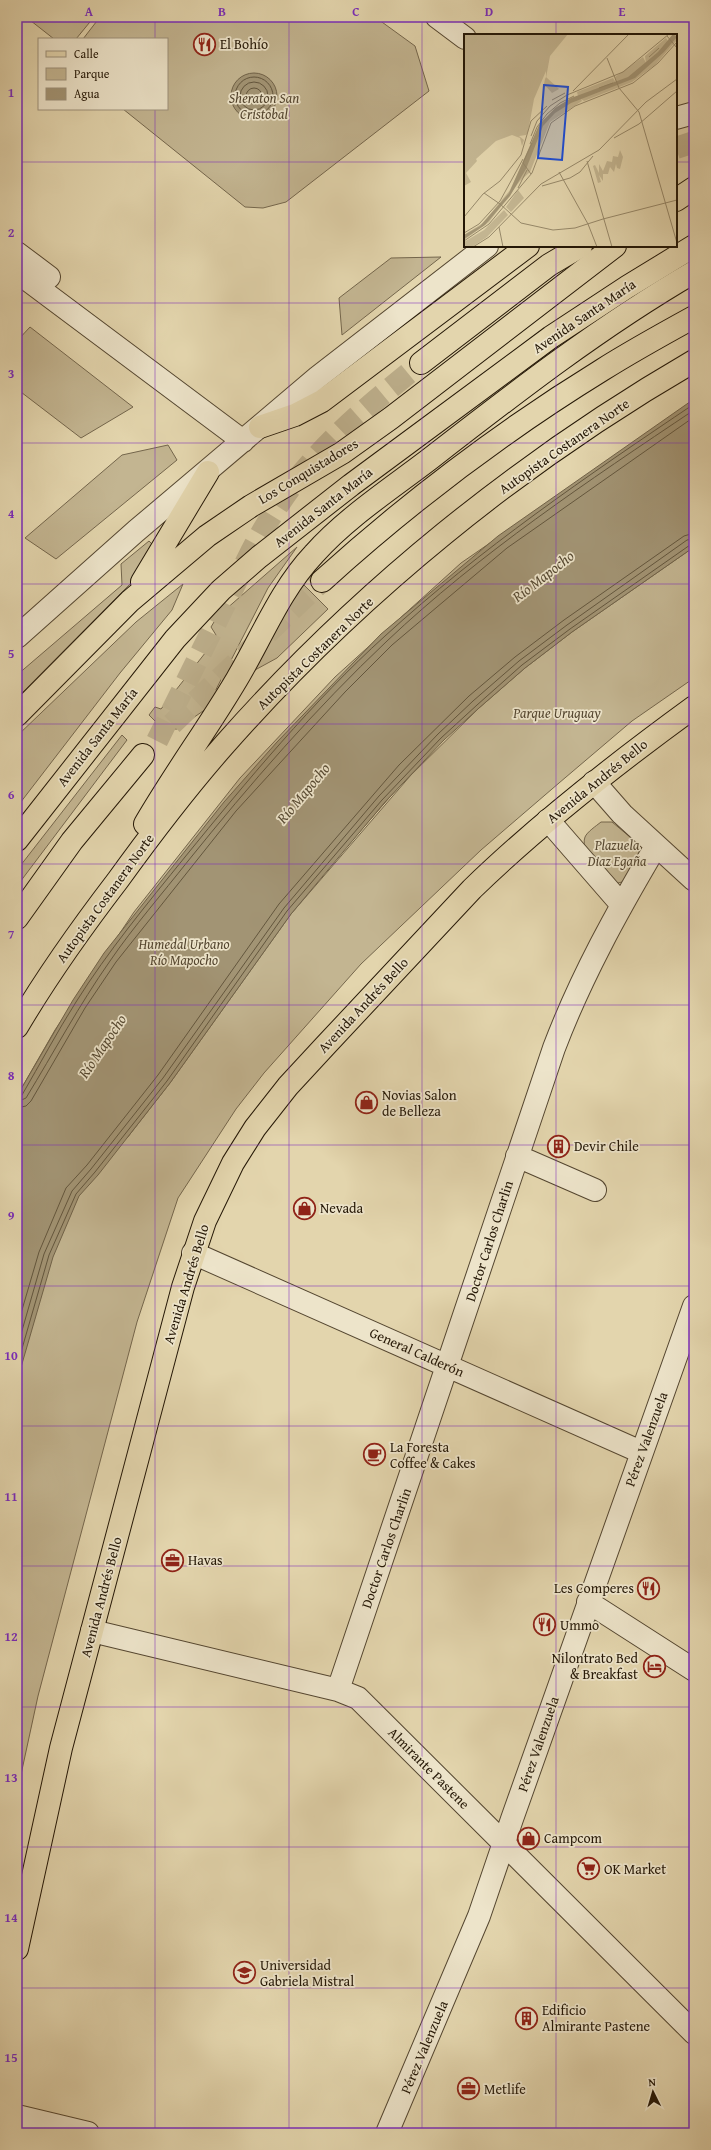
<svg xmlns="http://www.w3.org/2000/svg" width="711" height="2150" font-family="'Gentium Book Plus',serif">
<rect width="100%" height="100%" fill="#e3d5ad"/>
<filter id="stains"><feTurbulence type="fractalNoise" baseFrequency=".005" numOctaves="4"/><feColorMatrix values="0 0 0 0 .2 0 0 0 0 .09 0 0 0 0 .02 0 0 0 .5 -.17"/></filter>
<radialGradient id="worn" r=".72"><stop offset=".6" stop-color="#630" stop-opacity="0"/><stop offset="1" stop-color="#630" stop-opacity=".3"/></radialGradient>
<!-- green -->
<path fill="#c3b591" stroke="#74664c" d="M26,17H94L76,39H54Z
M100,17H375L415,46L429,91L286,202L263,208L245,207L123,109H167V39H83Z
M441,257L342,335L339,298L391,258Z
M30,327L133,407L81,438L17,389V341Z
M694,402L579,621L446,733L292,909L127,1138L170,1083L291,914L411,775L479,708L525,668L572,632L694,547V678L632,721L559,783L481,850L361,964L264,1073L236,1109L178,1198L137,1322L38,1696L17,1793V1096L55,1030L134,912L240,778L335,677L461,563Z
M168,445L177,460L56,559L25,538L122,455Z
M149,541L152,544L134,580L17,698V675L122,585L121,564Z
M297,547L268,588L206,709L177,729H163L149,715L155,707L161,709L213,643L216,635L211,627L217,617Z
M183,584L172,610L120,673L17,807V736L136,622Z
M303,584L328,609L277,658L255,670L269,635Z
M122,735L127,740L17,886V870Z
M601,822H612L636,842L640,856L626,881L618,883C607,876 579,853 585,837C587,832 596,826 601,822Z"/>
<!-- water -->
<path fill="#a29474" stroke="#706248" d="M231 96a23 23 0 1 1 46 0a23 23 0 1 1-46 0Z
M694,399V547L572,632L525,668L479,708L444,740L385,802L291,914L170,1083L98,1175L79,1196L53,1257L17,1381V1096L73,1000L104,953L224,802L277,742L381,634L498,536Z"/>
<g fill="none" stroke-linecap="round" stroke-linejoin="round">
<!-- shore -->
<path stroke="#63563d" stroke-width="1" d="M235 96a19 19 0 1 1 38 0a19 19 0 1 1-38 0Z
M240 96a14 14 0 1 1 28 0a14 14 0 1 1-28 0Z
M246 96a8 8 0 1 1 16 0a8 8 0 1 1-16 0Z
M17,1097L22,1095C40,1064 57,1032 76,1002C108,951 147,904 185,857C246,782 313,701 385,636C480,549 587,476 694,404
M17,1102L26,1098C54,1052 79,1005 110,961C134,926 162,894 188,861C250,784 315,709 387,641C480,553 588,481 694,410
M17,1108L26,1106L31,1101L85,1008L116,962L236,811L345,692L392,645L507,548L694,417
M17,1327L39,1252L66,1188L87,1165L158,1075L279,904L399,765L469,696L515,657L564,620L684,536L694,533
M17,1348L44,1254L72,1191L91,1169L163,1078L284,908L379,796L438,734L473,701L519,661L567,625L687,540L694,539
M17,1366L49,1255L76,1194L95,1172L167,1081L287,911L382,800L441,738L477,705L522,665L570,629L690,545L694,544"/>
<!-- highway-tunnel -->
<path stroke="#bdaf8c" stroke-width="22" stroke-dasharray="22 11" stroke-linecap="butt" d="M676,148L694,142
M172,724L322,581
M157,741L252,550C268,520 286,491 308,466C341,427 382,395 421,363"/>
<defs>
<path id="minor" d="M437,17L465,38
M676,118L694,113
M17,253L49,277
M17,272L243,441
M17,637L136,531L318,377L487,246
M594,782L622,814L694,880
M548,820L621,904
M517,1156L595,1190
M193,1253L641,1452
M588,1602L694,1670
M92,1631L338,1690L358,1698L694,2033
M338,1690L554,1048C581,977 617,912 656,846
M17,2116L88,2133
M387,2133L479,1916L512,1819L694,1306"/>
<path id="major" d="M676,200L694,188
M142,582L208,472
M17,715L130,601L207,536L251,506L342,453L391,418L615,246
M17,840L175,639L221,590L259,557L351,485L551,337L627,287L694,246
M17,1949L61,1748L183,1287L205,1221L233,1163L255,1128L288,1086L325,1046L472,889C541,822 617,763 694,707"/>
<path id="highway" d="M421,363L549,265L581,246
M260,427L295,415L322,401L528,246
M322,581C408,503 503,431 602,370C632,351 663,334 694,317
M145,824C174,774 208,728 237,679C262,637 280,590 314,554C347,517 392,488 431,458C516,392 601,326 694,272
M17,918L72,841L143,755
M17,1027C47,976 82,927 118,880C152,833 187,787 225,744C359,592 520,462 694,361"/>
</defs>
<!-- minor casing -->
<use href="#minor" stroke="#544630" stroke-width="24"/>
<!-- major casing -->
<use href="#major" stroke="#241706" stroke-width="24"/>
<!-- highway casing -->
<use href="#highway" stroke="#241706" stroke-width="24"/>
<!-- minor -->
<use href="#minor" stroke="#ede4ca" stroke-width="22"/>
<!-- major -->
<use href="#major" stroke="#e3d5ad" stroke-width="22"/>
<!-- highway -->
<use href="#highway" stroke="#e3d5ad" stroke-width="22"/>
</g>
<!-- grid -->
<path fill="none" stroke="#7b2cbf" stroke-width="1" stroke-opacity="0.55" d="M155,17V39M289,17V2133M422,17V2133M556,17V35M155,109V2133M17,162H465M676,162H694M556,246V2133M17,303H694M17,443H694M17,584H694M17,724H694M17,864H694M17,1005H694M17,1145H694M17,1286H694M17,1426H694M17,1566H694M17,1707H694M17,1847H694M17,1988H694"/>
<!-- icons -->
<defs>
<symbol id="restaurant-ring" viewBox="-11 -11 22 22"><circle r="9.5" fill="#ede4ca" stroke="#8f2418" stroke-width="1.5"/><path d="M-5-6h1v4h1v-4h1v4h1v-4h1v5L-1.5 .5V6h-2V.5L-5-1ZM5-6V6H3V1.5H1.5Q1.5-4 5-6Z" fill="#8f2418"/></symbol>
<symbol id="shop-ring" viewBox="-11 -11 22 22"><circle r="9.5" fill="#ede4ca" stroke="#8f2418" stroke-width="1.5"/><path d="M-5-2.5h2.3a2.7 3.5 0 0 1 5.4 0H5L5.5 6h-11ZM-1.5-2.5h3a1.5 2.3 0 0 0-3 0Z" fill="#8f2418"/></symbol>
<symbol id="building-ring" viewBox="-11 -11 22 22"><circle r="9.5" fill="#ede4ca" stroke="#8f2418" stroke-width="1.5"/><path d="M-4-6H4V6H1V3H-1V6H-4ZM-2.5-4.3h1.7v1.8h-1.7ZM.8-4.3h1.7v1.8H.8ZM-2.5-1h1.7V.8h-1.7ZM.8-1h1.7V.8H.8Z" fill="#8f2418"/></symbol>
<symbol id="cafe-ring" viewBox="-11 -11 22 22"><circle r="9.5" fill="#ede4ca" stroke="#8f2418" stroke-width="1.5"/><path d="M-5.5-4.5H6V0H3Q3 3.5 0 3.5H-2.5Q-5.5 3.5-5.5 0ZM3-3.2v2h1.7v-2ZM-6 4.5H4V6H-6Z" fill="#8f2418"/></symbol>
<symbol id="office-ring" viewBox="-11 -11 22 22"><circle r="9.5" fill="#ede4ca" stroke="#8f2418" stroke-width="1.5"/><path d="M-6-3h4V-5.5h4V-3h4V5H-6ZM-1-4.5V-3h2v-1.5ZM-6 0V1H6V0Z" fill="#8f2418"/></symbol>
<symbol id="hotel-ring" viewBox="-11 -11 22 22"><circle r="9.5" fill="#ede4ca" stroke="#8f2418" stroke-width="1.5"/><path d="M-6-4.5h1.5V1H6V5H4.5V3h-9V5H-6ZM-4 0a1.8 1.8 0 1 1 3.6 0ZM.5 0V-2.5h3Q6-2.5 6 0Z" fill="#8f2418"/></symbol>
<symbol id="supermarket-ring" viewBox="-11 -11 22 22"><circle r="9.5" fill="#ede4ca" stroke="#8f2418" stroke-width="1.5"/><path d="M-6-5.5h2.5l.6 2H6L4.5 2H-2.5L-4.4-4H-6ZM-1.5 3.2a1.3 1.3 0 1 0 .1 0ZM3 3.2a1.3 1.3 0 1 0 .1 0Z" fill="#8f2418"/></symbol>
<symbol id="university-ring" viewBox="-11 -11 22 22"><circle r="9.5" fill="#ede4ca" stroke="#8f2418" stroke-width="1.5"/><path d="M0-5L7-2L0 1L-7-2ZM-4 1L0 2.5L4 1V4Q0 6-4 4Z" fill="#8f2418"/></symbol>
</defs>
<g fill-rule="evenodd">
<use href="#restaurant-ring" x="192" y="32" width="25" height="25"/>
<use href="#shop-ring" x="354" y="1090" width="25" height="25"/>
<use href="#building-ring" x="546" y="1134" width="25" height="25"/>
<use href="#shop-ring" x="292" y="1196" width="25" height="25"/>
<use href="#cafe-ring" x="362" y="1442" width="25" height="25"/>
<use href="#office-ring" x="160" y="1548" width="25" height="25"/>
<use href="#restaurant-ring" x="636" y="1576" width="25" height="25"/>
<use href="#restaurant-ring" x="532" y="1612" width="25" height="25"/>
<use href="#hotel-ring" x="642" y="1654" width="25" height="25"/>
<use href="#shop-ring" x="516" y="1826" width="25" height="25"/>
<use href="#supermarket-ring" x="576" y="1856" width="25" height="25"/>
<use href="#university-ring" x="232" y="1960" width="25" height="25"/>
<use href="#building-ring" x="514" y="2006" width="25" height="25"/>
<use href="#office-ring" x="456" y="2076" width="25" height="25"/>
</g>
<g text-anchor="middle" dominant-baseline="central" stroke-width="3.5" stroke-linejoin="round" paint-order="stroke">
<!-- poi labels -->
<g font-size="14" fill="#241706" stroke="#ede4ca" text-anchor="start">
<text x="220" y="44">El Bohío</text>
<text x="382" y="1095">Novias Salon<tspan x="382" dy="16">de Belleza</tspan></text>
<text x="574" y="1146">Devir Chile</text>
<text x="320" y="1208">Nevada</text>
<text x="390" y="1447">La Foresta<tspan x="390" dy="16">Coffee &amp; Cakes</tspan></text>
<text x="188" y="1560">Havas</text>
<text x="634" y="1588" text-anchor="end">Les Comperes</text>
<text x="560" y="1625">Ummo</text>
<text x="638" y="1658" text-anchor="end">Nilontrato Bed<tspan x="638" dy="16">&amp; Breakfast</tspan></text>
<text x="544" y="1838">Campcom</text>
<text x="604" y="1869">OK Market</text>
<text x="260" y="1965">Universidad<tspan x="260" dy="16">Gabriela Mistral</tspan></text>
<text x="542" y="2010">Edificio<tspan x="542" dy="16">Almirante Pastene</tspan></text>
<text x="484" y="2089">Metlife</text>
</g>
<!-- park labels -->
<g font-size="14" font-style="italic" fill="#544630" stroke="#ede4ca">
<text x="264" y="98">Sheraton San<tspan x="264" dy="16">Cristobal</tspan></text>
<text x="557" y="713">Parque Uruguay</text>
<text x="617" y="845">Plazuela<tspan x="617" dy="16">Diaz Egaña</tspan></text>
<text x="184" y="944">Humedal Urbano<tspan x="184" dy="16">Río Mapocho</tspan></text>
</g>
<!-- street labels -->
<g font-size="14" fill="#241706" stroke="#ede4ca">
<text transform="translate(584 316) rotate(-34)">Avenida Santa María</text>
<text transform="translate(564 446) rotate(-35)">Autopista Costanera Norte</text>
<text transform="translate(308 471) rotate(-31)">Los Conquistadores</text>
<text transform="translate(323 507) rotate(-38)">Avenida Santa María</text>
<text transform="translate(315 653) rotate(-44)">Autopista Costanera Norte</text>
<text transform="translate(97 737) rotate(-52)">Avenida Santa María</text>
<text transform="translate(597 781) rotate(-39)">Avenida Andrés Bello</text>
<text transform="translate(105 898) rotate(-54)">Autopista Costanera Norte</text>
<text transform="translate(363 1005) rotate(-47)">Avenida Andrés Bello</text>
<text transform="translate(489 1241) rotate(-72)">Doctor Carlos Charlin</text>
<text transform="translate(186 1284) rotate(-73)">Avenida Andrés Bello</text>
<text transform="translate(417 1352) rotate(24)">General Calderón</text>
<text transform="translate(646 1439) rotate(-70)">Pérez Valenzuela</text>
<text transform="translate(386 1548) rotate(-71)">Doctor Carlos Charlin</text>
<text transform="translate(101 1597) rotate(-75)">Avenida Andrés Bello</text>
<text transform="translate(538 1744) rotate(-71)">Pérez Valenzuela</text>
<text transform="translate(429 1768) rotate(45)">Almirante Pastene</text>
<text transform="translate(424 2047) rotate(-67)">Pérez Valenzuela</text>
</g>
<!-- water labels -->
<g font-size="15" font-style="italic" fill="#564932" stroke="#ede4ca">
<text transform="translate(543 576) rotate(-38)">Río Mapocho</text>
<text transform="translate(303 793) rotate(-50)">Río Mapocho</text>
<text transform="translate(102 1046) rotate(-56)">Río Mapocho</text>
</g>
</g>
<!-- overview -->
<g transform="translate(464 34)">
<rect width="213" height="213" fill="#e3d5ad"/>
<path d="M0,0H104L86,22L82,44V37L70,65L64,98L62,101L55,102L60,106L58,112L56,104L48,101L32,107L12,125L13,127L2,139L7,148L0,152ZM213,0V6L191,31L168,48L120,67L117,65L118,67L86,88L66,138L56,147L25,188L0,206V201L19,189L46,156L79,86L114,62L113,58L149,44L152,49L151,43L179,23L182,29L181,22L202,4L204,7ZM82,43L94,54L95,55L88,59L80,50L81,45L75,57ZM156,116L159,123L156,135L153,134L152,130L150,138L146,133L144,140H139V147L135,141L137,148L134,149L129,132L131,131L135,139V130L139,137L143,127L148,128L149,122L154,123ZM54,156L60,164L47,178L42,173ZM40,176L44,181L23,203L8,213H0V208L20,196Z" fill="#c3b591"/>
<path d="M209,0L213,3L200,18L171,44L107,69L91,79L79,92L62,135L46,162L21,191L0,205V201L16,192L45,159L75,91L91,74L107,64L164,43L194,18Z" fill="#a29474"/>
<path fill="none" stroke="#97896a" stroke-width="1" d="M203,2L213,14M185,23L195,14M143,24L155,54L175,78L213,209M135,54L149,49M109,57L165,0M88,66L101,59M67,102L73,87L86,72L103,61L159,38L205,0M150,104L175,90L213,57M66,110L73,93L83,80L96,69L110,62M123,127L148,213M95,138L124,190L133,213M67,140L59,129L68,109M78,152L106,144L116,138L129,122M54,154L63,136M20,159L36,170L57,189L89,196L111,194L139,185L213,166M0,183L19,160L36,147L57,121L67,87L83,72M35,193L39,213M0,199L15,190L36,167L59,125M0,207L25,190L68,139L87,89L111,72L169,49L194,29L213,8M9,213L25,203L77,150L135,116L182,68L213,45"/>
<path fill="#1d4ed8" fill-opacity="0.15" stroke="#1d4ed8" stroke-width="2" d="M80,51L104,53L98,126L74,124Z"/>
<rect width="213" height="213" fill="none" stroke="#241706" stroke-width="2"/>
</g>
<!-- margin -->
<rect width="711" height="2150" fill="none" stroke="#e3d5ad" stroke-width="44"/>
<!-- legend -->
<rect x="38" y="38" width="130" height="72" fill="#ede4ca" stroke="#9d927c"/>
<rect x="46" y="51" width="20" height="6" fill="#e3d5ad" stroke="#9d927c"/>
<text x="74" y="58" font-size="12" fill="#241706">Calle</text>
<rect x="46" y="68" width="20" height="12" fill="#c3b591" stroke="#9d927c"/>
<text x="74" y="78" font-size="12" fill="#241706">Parque</text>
<rect x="46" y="88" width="20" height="12" fill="#a29474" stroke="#9d927c"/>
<text x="74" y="98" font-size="12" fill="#241706">Agua</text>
<!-- north arrow -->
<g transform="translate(653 2092) rotate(355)" stroke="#ede4ca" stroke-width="3" paint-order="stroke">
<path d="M0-3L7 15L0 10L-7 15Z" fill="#241706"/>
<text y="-6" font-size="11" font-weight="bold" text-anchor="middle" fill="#241706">N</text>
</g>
<rect x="22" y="22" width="667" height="2106" fill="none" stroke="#7b2cbf" stroke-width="1.5"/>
<g font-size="13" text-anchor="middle" font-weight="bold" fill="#7b2cbf">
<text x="89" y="16">A</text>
<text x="222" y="16">B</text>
<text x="356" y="16">C</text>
<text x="489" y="16">D</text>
<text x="622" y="16">E</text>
<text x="11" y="97">1</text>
<text x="11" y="237">2</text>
<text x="11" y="378">3</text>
<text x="11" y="518">4</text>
<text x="11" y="658">5</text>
<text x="11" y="799">6</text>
<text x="11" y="939">7</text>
<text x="11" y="1080">8</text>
<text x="11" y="1220">9</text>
<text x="11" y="1360">10</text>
<text x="11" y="1501">11</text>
<text x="11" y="1641">12</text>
<text x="11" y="1782">13</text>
<text x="11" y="1922">14</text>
<text x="11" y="2062">15</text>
</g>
<rect width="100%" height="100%" filter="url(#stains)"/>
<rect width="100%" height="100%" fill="url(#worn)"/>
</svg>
